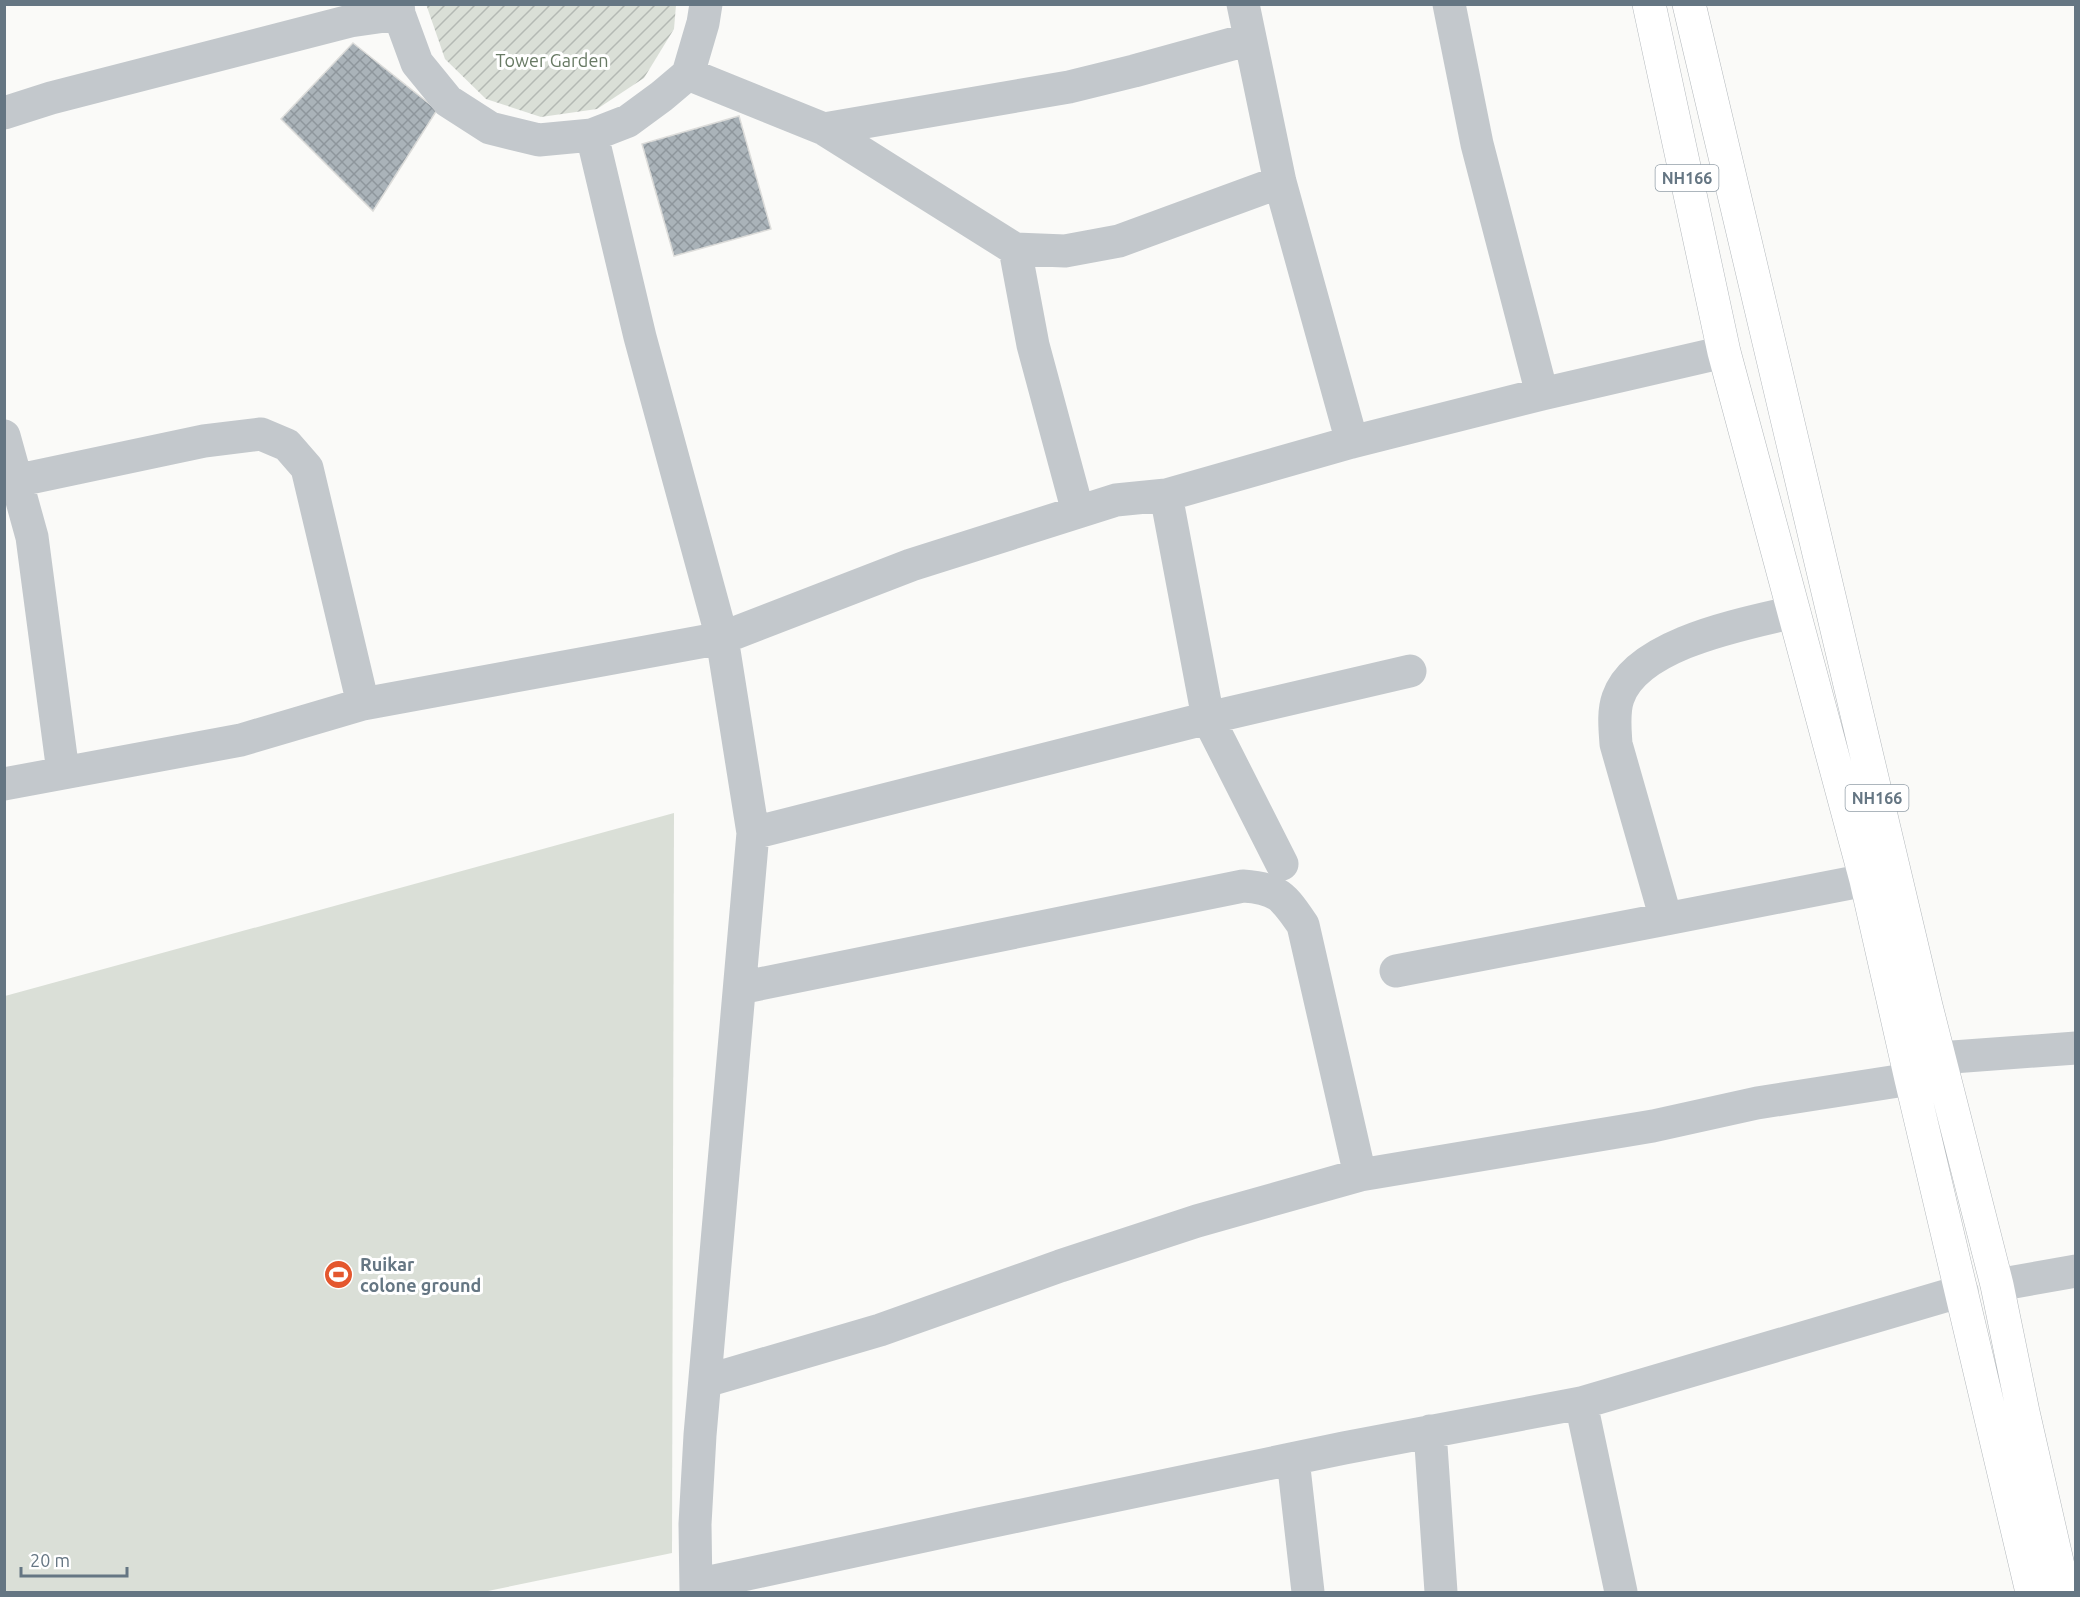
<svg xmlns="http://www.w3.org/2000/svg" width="2080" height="1597" font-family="Ubuntu,sans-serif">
<defs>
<pattern id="garden-furrows" width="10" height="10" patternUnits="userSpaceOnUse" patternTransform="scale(1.5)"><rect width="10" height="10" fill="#dadfd7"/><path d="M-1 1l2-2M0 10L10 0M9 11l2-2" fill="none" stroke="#b4b9b4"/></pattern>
<pattern id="building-cross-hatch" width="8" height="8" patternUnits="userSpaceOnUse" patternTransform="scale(1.5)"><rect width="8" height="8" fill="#aab3b9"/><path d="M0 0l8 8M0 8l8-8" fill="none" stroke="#8e969c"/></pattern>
</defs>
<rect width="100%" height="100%" fill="#fafaf8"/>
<!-- garden -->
<path fill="url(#garden-furrows)" d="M426,4H676V5L674,29L644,78L597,109L541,117L486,99L445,59Z"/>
<!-- pitch -->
<path fill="#dadfd7" d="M674,813L672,1553L483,1592H5V996Z"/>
<!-- building -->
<path fill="url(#building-cross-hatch)" stroke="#dcdcda" stroke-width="1.5" d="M353,43L437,110L373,211L281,119Z
M739,116L771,229L674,256L642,144Z"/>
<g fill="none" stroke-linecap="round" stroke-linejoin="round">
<defs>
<path id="highway" d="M1649,4L1724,352L1866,880L1911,1079L2032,1592
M1689,4L1926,1006L1997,1285L2023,1412L2064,1592"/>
</defs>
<!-- highway casing -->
<use href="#highway" stroke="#b4b9bd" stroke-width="34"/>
<!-- minor -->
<path stroke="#c3c8cc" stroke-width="33" d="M398,4L399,14L417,63L448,101L490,128L539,140L592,135L628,121L662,96L688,74L703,23L706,4
M1243,4L1280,182L1352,442
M1449,4L1477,144L1542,394
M688,74L824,129L1069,87L1134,71L1250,39
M4,113L51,98L350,21L399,14
M824,129L1015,249
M592,135L640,337L722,638L753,833L700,1435L695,1524L696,1592
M4,436L32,537L63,772
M15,481L204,441L261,434L287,445L307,468L363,704
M1166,495L1208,718L1282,864
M1078,512L1033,345L1015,249L1065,251L1119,241L1280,182
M1794,612C1744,624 1637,643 1618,698C1613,712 1615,729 1616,744L1666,919L1866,880
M4,784L241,740L363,704L722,638L911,565L1116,500L1166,495L1352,442L1542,394L1724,352
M753,833L1208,718L1410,671
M1396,971L1666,919
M740,988L1243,886C1278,888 1284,897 1303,925L1360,1175
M1939,1058L2076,1048
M1997,1285L2076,1271
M706,1381L880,1330L1060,1266L1197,1221L1360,1175L1653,1126L1757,1103L1911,1079
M1581,1403L1621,1592
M1430,1431L1441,1592
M1293,1459L1308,1592
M696,1585L979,1524L1344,1448L1581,1403L1962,1291"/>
<!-- highway -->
<use href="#highway" stroke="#fff" stroke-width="33"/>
</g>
<!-- icons -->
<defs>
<symbol id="stadium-disc" viewBox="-11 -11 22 22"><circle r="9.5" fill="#e4572e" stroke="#fff"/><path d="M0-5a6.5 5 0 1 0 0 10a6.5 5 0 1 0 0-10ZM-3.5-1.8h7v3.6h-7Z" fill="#fff"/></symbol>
</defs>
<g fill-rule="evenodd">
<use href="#stadium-disc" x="322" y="1258" width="33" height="33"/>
</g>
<g text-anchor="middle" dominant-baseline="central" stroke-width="6" stroke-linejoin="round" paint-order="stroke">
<!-- shield labels -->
<g fill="#fff" stroke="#939fa8" stroke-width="1.5">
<rect x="1655.5" y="165" width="63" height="26" rx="4.5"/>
<rect x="1845.5" y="785" width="63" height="26" rx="4.5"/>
</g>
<g font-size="16" font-weight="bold" fill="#657683">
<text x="1687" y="178">NH166</text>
<text x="1877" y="798">NH166</text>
</g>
<!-- park labels -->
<g font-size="18" fill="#687a64" stroke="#fff">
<text x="552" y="60">Tower Garden</text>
</g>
<!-- poi labels -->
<g font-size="18" font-weight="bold" fill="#657683" stroke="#fff" text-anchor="start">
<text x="360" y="1264">Ruikar<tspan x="360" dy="21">colone ground</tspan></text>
</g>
</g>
<!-- border -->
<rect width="2080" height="1597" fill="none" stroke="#657683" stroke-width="12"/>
<!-- scale -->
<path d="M21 1567v9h106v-9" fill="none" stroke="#657683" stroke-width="3"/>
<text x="30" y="1567" font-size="18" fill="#657683" stroke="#ffffff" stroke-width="4.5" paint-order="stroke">20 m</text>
</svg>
